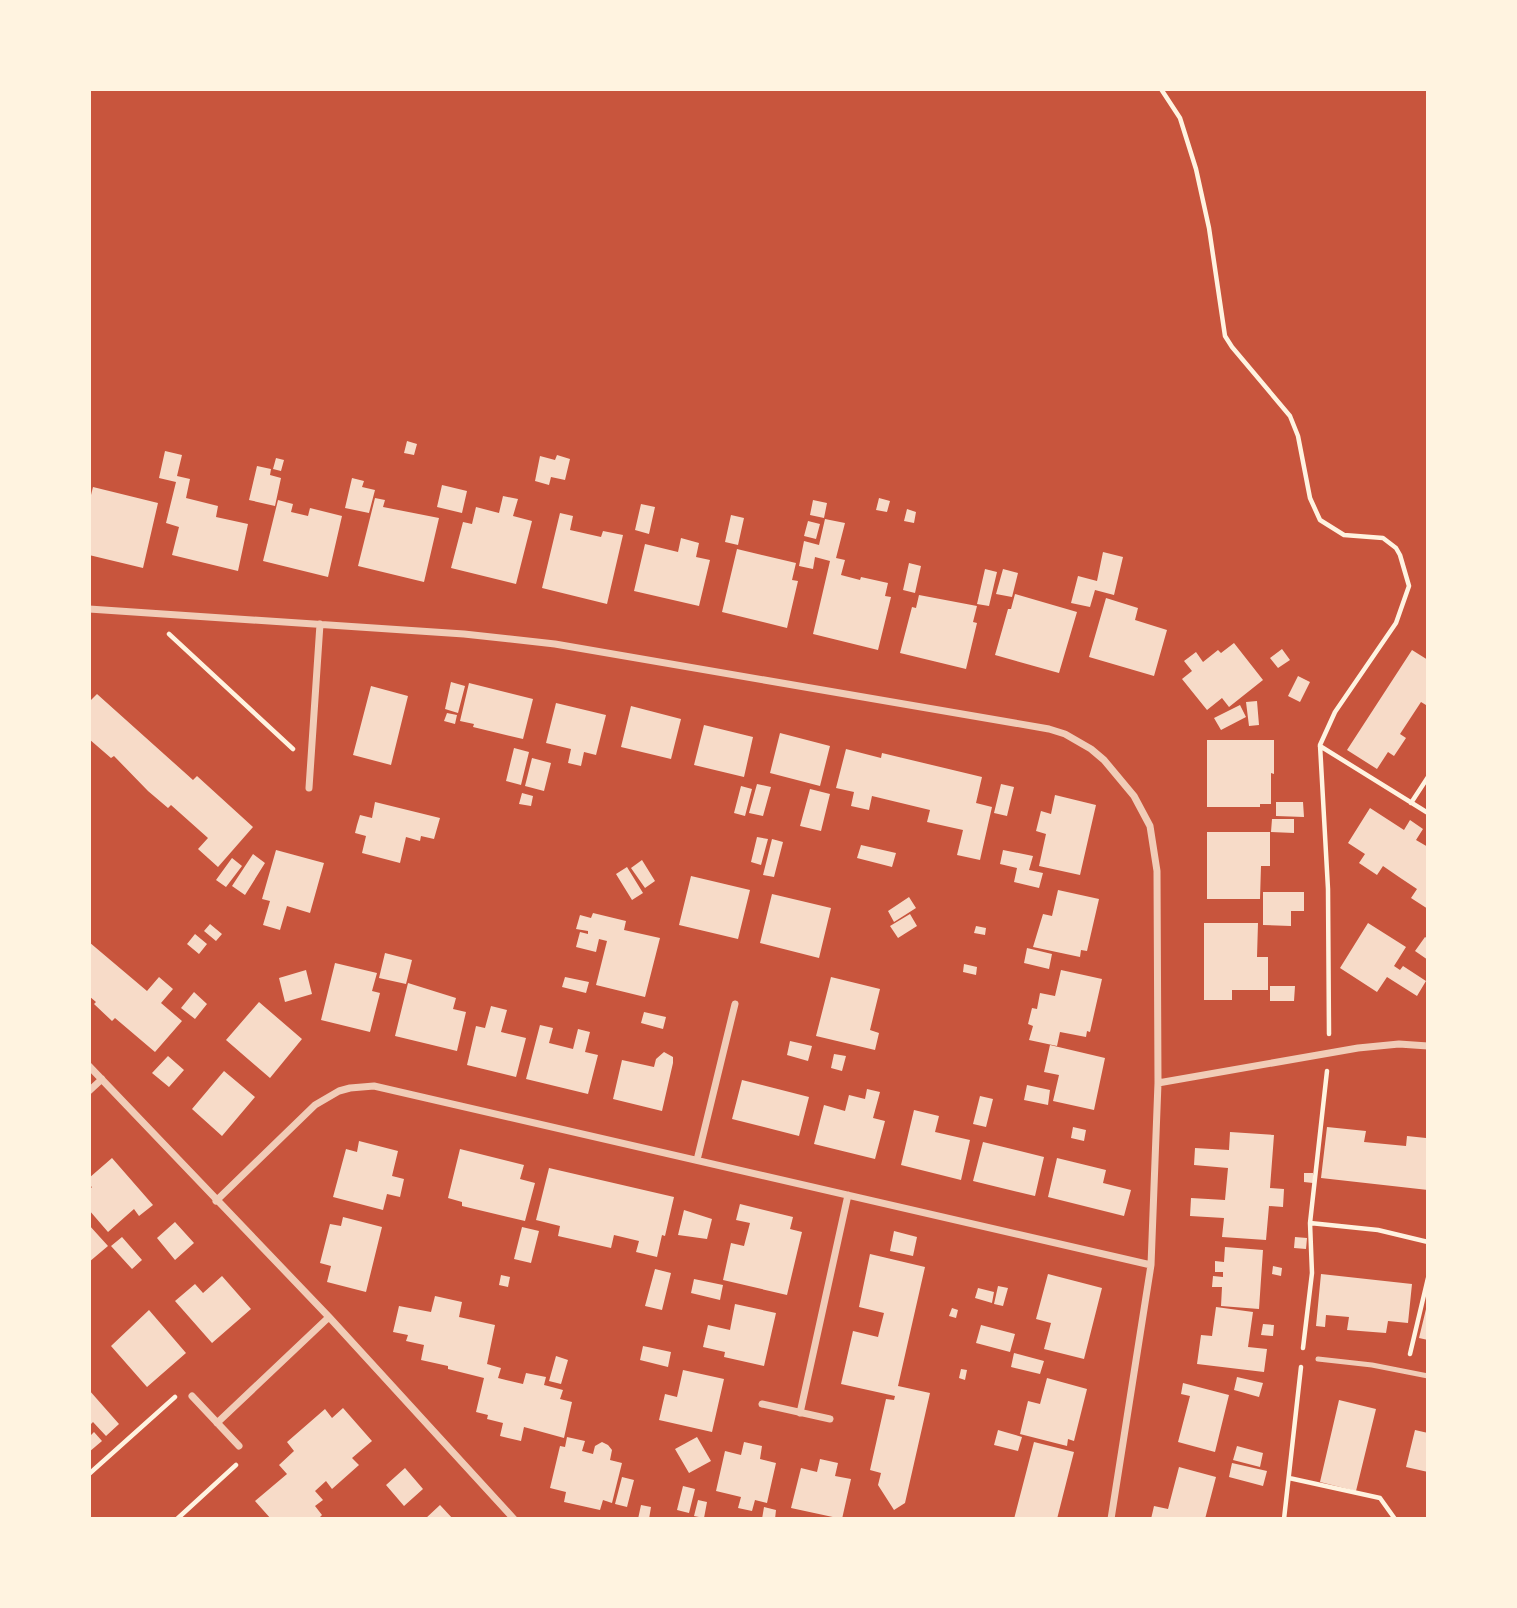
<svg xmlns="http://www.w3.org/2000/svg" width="1517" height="1608" font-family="Bitter,serif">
<rect width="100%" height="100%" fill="#c8553d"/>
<!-- building -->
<path fill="#f7dbc8" d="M407,441L417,444L414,455L404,453Z
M165,451L182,455L177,476L190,479L186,498L218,506L216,517L248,524L238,571L172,555L179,527L166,523L176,482L159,478Z
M557,455L570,459L565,480L551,477L549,485L535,481L540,456L555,460Z
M276,458L284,460L281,471L273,469Z
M257,466L271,469L270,475L281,478L275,506L249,500Z
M352,478L364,481L362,487L375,490L369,513L345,508Z
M442,485L467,491L462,513L437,507Z
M93,487L158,503L143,568L89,555V503Z
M503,496L518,499L513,516L532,521L516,584L451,568L463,522L472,524L476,507L499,513Z
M375,498L385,500L383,507L439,518L424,582L358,566Z
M879,498L890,501L887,512L876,510Z
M278,500L293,504L291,512L308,516L310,508L342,516L328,577L263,561Z
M813,500L827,503L824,518L810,515Z
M641,504L655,507L649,534L635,530Z
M907,509L916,512L914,523L904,521Z
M560,513L573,516L570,530L601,537L603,531L623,535L607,604L542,588Z
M731,515L744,518L738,545L725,542Z
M825,519L845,523L836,558L845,560L841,575L860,580L861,577L888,583L885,596L891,597L878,650L813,634L830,561L815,557L813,569L799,566L804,541L819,545Z
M808,521L820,524L816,539L804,536Z
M681,538L699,543L696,557L710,560L699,606L634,591L645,544L678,552Z
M737,549L796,563L792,580L798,581L787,628L722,612Z
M1103,552L1123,557L1114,595L1095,590L1090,607L1071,603L1078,576L1097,581Z
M909,563L921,566L915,593L903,590Z
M985,569L997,572L989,606L977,604Z
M1003,569L1018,573L1012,597L996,594Z
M1015,594L1077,612L1059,673L995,655L1008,609H1011Z
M919,595L977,606L973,622L977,623L966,669L900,653L912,607L916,608Z
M1106,598L1138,608L1135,620L1167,630L1154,676L1089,657Z
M1234,643L1263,680L1229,707L1222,698L1207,710L1182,679L1192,671L1184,661L1196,652L1203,662L1218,650L1221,653Z
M1282,649L1290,660L1278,668L1270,658Z
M1412,650L1428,660V703L1426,705L1421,702L1400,734L1406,738L1394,756L1388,752L1377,769L1347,750Z
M1298,676L1310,682L1300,702L1288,696Z
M451,682L465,686L458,713L445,709Z
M469,683L533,699L523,739L473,727L474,724L460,721Z
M371,686L408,696L391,765L353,755Z
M97,694L193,780L197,776L253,827L218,867L198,849L208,838L171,805L168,808L148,791L114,756L111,758L89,739V702Z
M1257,701L1259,725L1249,726L1246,702Z
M556,703L606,715L596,755L584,752L581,766L568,763L571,749L546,743Z
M1240,705L1246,717L1221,730L1214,718Z
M631,706L681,719L671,759L621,747Z
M447,713L457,715L455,724L444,721Z
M704,725L753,737L744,777L694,765Z
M780,733L830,746L820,786L770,773Z
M1207,740H1274V774L1271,773V804H1260V807H1207Z
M514,748L529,752L521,785L506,781Z
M846,749L881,758L882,753L982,777L976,803L992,807L980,860L957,855L963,830L927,822L930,810L872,796L869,810L851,806L854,792L836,788Z
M532,758L551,763L544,791L525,786Z
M757,784L771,787L763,816L749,813Z
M1001,784L1014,787L1007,816L994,813Z
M741,786L752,789L745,816L734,813Z
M810,789L830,794L821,831L800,826Z
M522,793L533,796L531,806L519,804Z
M1055,795L1096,805L1080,875L1039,866L1046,834L1036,831L1041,811L1051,814Z
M375,802L440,818L434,839L421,836L420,841L406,837L400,863L362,853L366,836L355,833L357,825L360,815L372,818Z
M1276,802H1303L1304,817L1276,816Z
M1370,808L1404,830L1410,820L1423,829L1416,840L1428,847V909L1411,898L1417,889L1399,877L1383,866L1377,875L1359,863L1365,854L1348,843Z
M1272,819H1294V833L1271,832Z
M1207,832H1270V866H1261L1260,899H1207Z
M757,837L768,839L761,865L751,862Z
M772,839L783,842L774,877L763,875Z
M861,845L896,853L892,867L857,858Z
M276,850L324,863L310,913L287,906L280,930L263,925L270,901L262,899Z
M1003,850L1033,856L1029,870L1043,873L1039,888L1014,882L1017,868L1000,864Z
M253,854L265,863L245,895L232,886Z
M232,858L242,866L226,887L216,880Z
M642,860L655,881L645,888L631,868Z
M627,867L643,893L632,900L616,874Z
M691,876L750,890L738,939L679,925Z
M1058,890L1099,899L1087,951L1081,950L1080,957L1033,947L1043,914L1052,916Z
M1263,892H1304V911H1291V926L1263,925Z
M772,894L831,908L819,958L760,943Z
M909,897L916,908L894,922L888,911Z
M593,913L626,921L624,930L660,938L645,997L596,985L607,941L599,939L596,952L576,947L580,932L588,934V931L576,929L580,915L591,918Z
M910,914L917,926L898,938L890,926Z
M1204,923H1258L1257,957H1268V990H1232V1000H1204Z
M1368,923L1406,947L1394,966L1400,970L1403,966L1426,981L1417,996L1387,977L1377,992L1340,968Z
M210,924L222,934L216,941L204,931Z
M976,926L986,928L985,935L974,933Z
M195,934L207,944L199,954L187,944Z
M1425,937L1428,939V960L1415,951Z
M89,942L147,991L159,977L173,989L161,1003L182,1021L155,1052L115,1018L112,1021L94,1004L96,1002L89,996Z
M1027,948L1052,954L1049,969L1024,963Z
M385,953L412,960L406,984L379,978Z
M335,963L377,973L372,991L380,993L370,1032L321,1020Z
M964,964L977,967L976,975L963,972Z
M306,970L312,994L285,1002L279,978Z
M1061,970L1102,979L1090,1032L1087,1031L1086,1037L1060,1032L1057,1046L1029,1040L1033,1026L1028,1024L1032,1008L1037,1009L1040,993L1055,996Z
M565,977L589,982L586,993L562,987Z
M831,977L880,989L870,1030L879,1033L875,1050L816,1036Z
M408,983L456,998L453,1009L466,1012L457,1051L395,1036Z
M1270,986H1295L1294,1001H1270Z
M194,992L207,1004L195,1019L181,1008Z
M259,1002L302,1039L270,1078L226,1040Z
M491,1006L507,1010L501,1032L526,1038L516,1077L467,1065L476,1026L485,1028Z
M644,1012L666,1017L663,1029L641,1023Z
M540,1025L553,1028L549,1043L573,1049L578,1029L590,1032L585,1052L598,1055L588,1094L526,1079Z
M790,1041L812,1046L808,1061L787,1055Z
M1050,1045L1105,1058L1094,1110L1053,1101L1059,1075L1044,1072Z
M664,1052L673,1057V1063L662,1111L613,1099L622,1060L654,1067L656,1059Z
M834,1054L846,1056L842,1071L831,1068Z
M168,1056L184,1070L169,1087L152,1073Z
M224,1071L255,1097L222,1136L192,1109Z
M742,1080L809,1097L799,1136L732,1119Z
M1027,1085L1050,1090L1048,1105L1024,1100Z
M867,1089L880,1092L873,1118L885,1121L875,1159L814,1144L824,1105L845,1111L849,1095L865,1099Z
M980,1096L993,1099L986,1127L973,1124Z
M914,1110L939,1116L935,1132L970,1140L961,1180L901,1165Z
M1073,1127L1086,1130L1084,1141L1071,1138Z
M1327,1127L1366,1131L1364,1142L1406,1146L1407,1136L1426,1138L1428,1190L1321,1178Z
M1230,1132L1274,1135L1270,1188L1284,1189L1283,1207L1269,1206L1266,1240L1222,1237L1224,1218L1190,1216L1191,1198L1225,1200L1228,1168L1194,1165L1195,1148L1229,1150Z
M359,1141L398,1151L392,1176L404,1179L400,1197L387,1194L383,1210L333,1197L346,1149L357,1152Z
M983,1142L1044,1157L1035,1196L973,1181Z
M460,1149L524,1165L520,1179L535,1183L525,1221L462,1206V1202L448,1198Z
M112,1158L153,1205L139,1216L134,1209L108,1232L89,1210V1190L92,1187L89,1185V1178Z
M1057,1158L1106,1170L1103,1183L1131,1190L1124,1216L1048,1197Z
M549,1168L674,1197L665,1236L662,1235L657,1257L636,1252L639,1241L614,1235L611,1248L558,1236L560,1226L536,1220Z
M1304,1173H1313V1183L1304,1182Z
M740,1204L793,1217L790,1229L802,1232L787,1295L723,1280L731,1243L744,1246L750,1223L736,1220Z
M684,1210L712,1219L707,1239L678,1235Z
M343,1217L382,1227L366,1292L327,1282L331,1266L320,1263L330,1224L341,1226Z
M175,1222L194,1243L175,1260L157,1238Z
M89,1225L108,1246L89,1262Z
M522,1227L539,1231L531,1263L514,1259Z
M894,1231L917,1237L913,1256L890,1251Z
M122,1237L142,1260L132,1269L111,1246Z
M1295,1237L1307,1238L1306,1249L1294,1248Z
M1225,1247L1263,1250L1259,1309L1221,1306L1222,1287H1212L1213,1276L1223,1277V1272H1215V1261L1224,1262Z
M870,1254L925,1267L898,1386L930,1393L905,1503L894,1510L878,1485L881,1473L870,1470L886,1399L894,1400L895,1396L841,1384L853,1331L878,1337L884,1313L859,1307Z
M1273,1266L1282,1268L1281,1276L1272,1274Z
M655,1269L671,1273L662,1310L645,1306Z
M1048,1274L1102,1288L1084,1359L1044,1349L1051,1323L1036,1319Z
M1321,1274L1412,1284L1408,1323L1388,1321L1386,1333L1347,1330L1349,1317L1326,1315L1325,1327L1316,1326Z
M501,1275L510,1277L508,1287L499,1285Z
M222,1276L251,1309L212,1343L175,1301L195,1284L203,1293Z
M694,1279L723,1285L720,1300L691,1293Z
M998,1286L1008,1288L1003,1306L994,1304Z
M978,1288L994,1292L992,1303L975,1298Z
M435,1296L462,1302L459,1317L495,1325L487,1364L501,1368L498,1378L523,1384L526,1373L546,1377L544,1385L563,1390L560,1399L572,1402L564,1438L524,1427L521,1441L500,1436L503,1423L487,1419L488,1415L476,1412L484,1378L448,1369V1366L421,1360L424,1345L406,1341L408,1335L393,1332L399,1306L431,1312Z
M735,1304L776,1313L764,1366L724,1357L725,1352L703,1347L708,1325L730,1330Z
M1427,1305H1428V1340L1419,1338Z
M1216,1307L1253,1312L1248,1347L1267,1349L1264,1372L1197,1364L1201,1335L1212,1336Z
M952,1308L958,1310L956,1318L949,1316Z
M149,1310L186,1353L147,1387L111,1346Z
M1263,1324L1274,1325L1273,1336L1261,1335Z
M981,1325L1015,1334L1010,1352L976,1343Z
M643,1346L671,1352L668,1367L640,1360Z
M1014,1353L1044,1361L1040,1374L1011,1367Z
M556,1356L568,1360L561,1384L549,1381Z
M961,1369L967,1370L965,1380L959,1378Z
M683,1370L724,1379L712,1432L659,1420L665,1394L677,1397Z
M1237,1377L1263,1383L1259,1397L1234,1390Z
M1047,1378L1087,1389L1074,1441L1068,1439L1067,1446L1020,1434L1028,1401L1040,1404Z
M1183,1383L1229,1395L1215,1452L1178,1442L1190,1396L1181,1394Z
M89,1390L119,1424L106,1436L93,1422L89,1426Z
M1339,1400L1376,1409L1356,1491L1320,1482Z
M343,1408L372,1441L352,1458L359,1465L332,1489L326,1481L315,1491L323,1500L315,1506L322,1515L318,1519L303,1517L301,1519H271L255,1501L287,1474L279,1465L294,1451L287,1442L325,1409L332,1418Z
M998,1430L1022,1437L1018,1451L994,1445Z
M1415,1430L1428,1433V1472L1406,1467Z
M94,1432L102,1441L89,1452V1437Z
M567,1437L585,1441L582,1451L593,1454L595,1446L602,1442L608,1445L612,1450L610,1460L622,1463L612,1503L603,1500L600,1510L564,1502L566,1492L550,1488L560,1446L565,1447Z
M697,1437L711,1461L689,1473L675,1449Z
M744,1442L762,1446L760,1459L776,1463L767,1503L755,1500L752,1511L738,1508L741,1497L716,1491L725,1451L741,1455Z
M1034,1442L1074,1452L1057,1519H1014Z
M1237,1446L1263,1453L1260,1467L1233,1460Z
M820,1459L838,1463L835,1476L851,1479L842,1519L791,1508L801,1468L817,1472Z
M1232,1463L1267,1471L1263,1486L1229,1477Z
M1179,1467L1216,1477L1205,1519H1151L1154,1506L1168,1509Z
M405,1468L423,1489L404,1506L386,1485Z
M622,1477L634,1480L627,1507L615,1504Z
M683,1486L695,1489L689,1513L677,1510Z
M698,1500L707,1502L704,1518L694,1516Z
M440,1505L453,1519H425Z
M641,1505L651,1507L649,1519H638Z
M764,1507L776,1510L775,1519H762Z"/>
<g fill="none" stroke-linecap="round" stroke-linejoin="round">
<!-- path -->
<path stroke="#fff3e0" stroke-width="4.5" d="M1161,89L1180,118L1196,169L1209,228L1225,336L1232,347L1290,416L1298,436L1310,498L1320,520L1344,535L1383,538L1396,548L1400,555L1409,586L1396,623L1335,712L1320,745L1328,889L1329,1034
M169,634L293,749
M1320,746L1428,813
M1411,803L1428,777
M1310,1223L1378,1230L1428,1242
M1303,1348L1312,1273L1310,1223L1327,1071
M1410,1354L1428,1278
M89,1474L175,1397
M1289,1478L1380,1498L1395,1519
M177,1519L236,1465
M1284,1519L1301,1367"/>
<!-- service -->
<path stroke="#f1ccb7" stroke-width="5" d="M1318,1359L1372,1365L1428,1376"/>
<!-- minor -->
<path stroke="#f1ccb7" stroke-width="7" d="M89,609L464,634L555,644L1049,729L1065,734L1091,749L1104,760L1134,796L1150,826L1157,871L1158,1083L1151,1265L1111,1519
M309,788L320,624
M89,1066L329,1317L514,1519
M1158,1083L1358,1048L1399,1044L1428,1046
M89,1091L102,1079
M697,1160L735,1004
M216,1201L315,1105L339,1091L350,1088L374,1086L1151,1265
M192,1396L239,1446
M762,1404L830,1419
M800,1413L848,1195
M217,1423L329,1317"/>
</g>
<!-- border -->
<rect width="1517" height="1608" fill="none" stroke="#fff3e0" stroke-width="182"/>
</svg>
